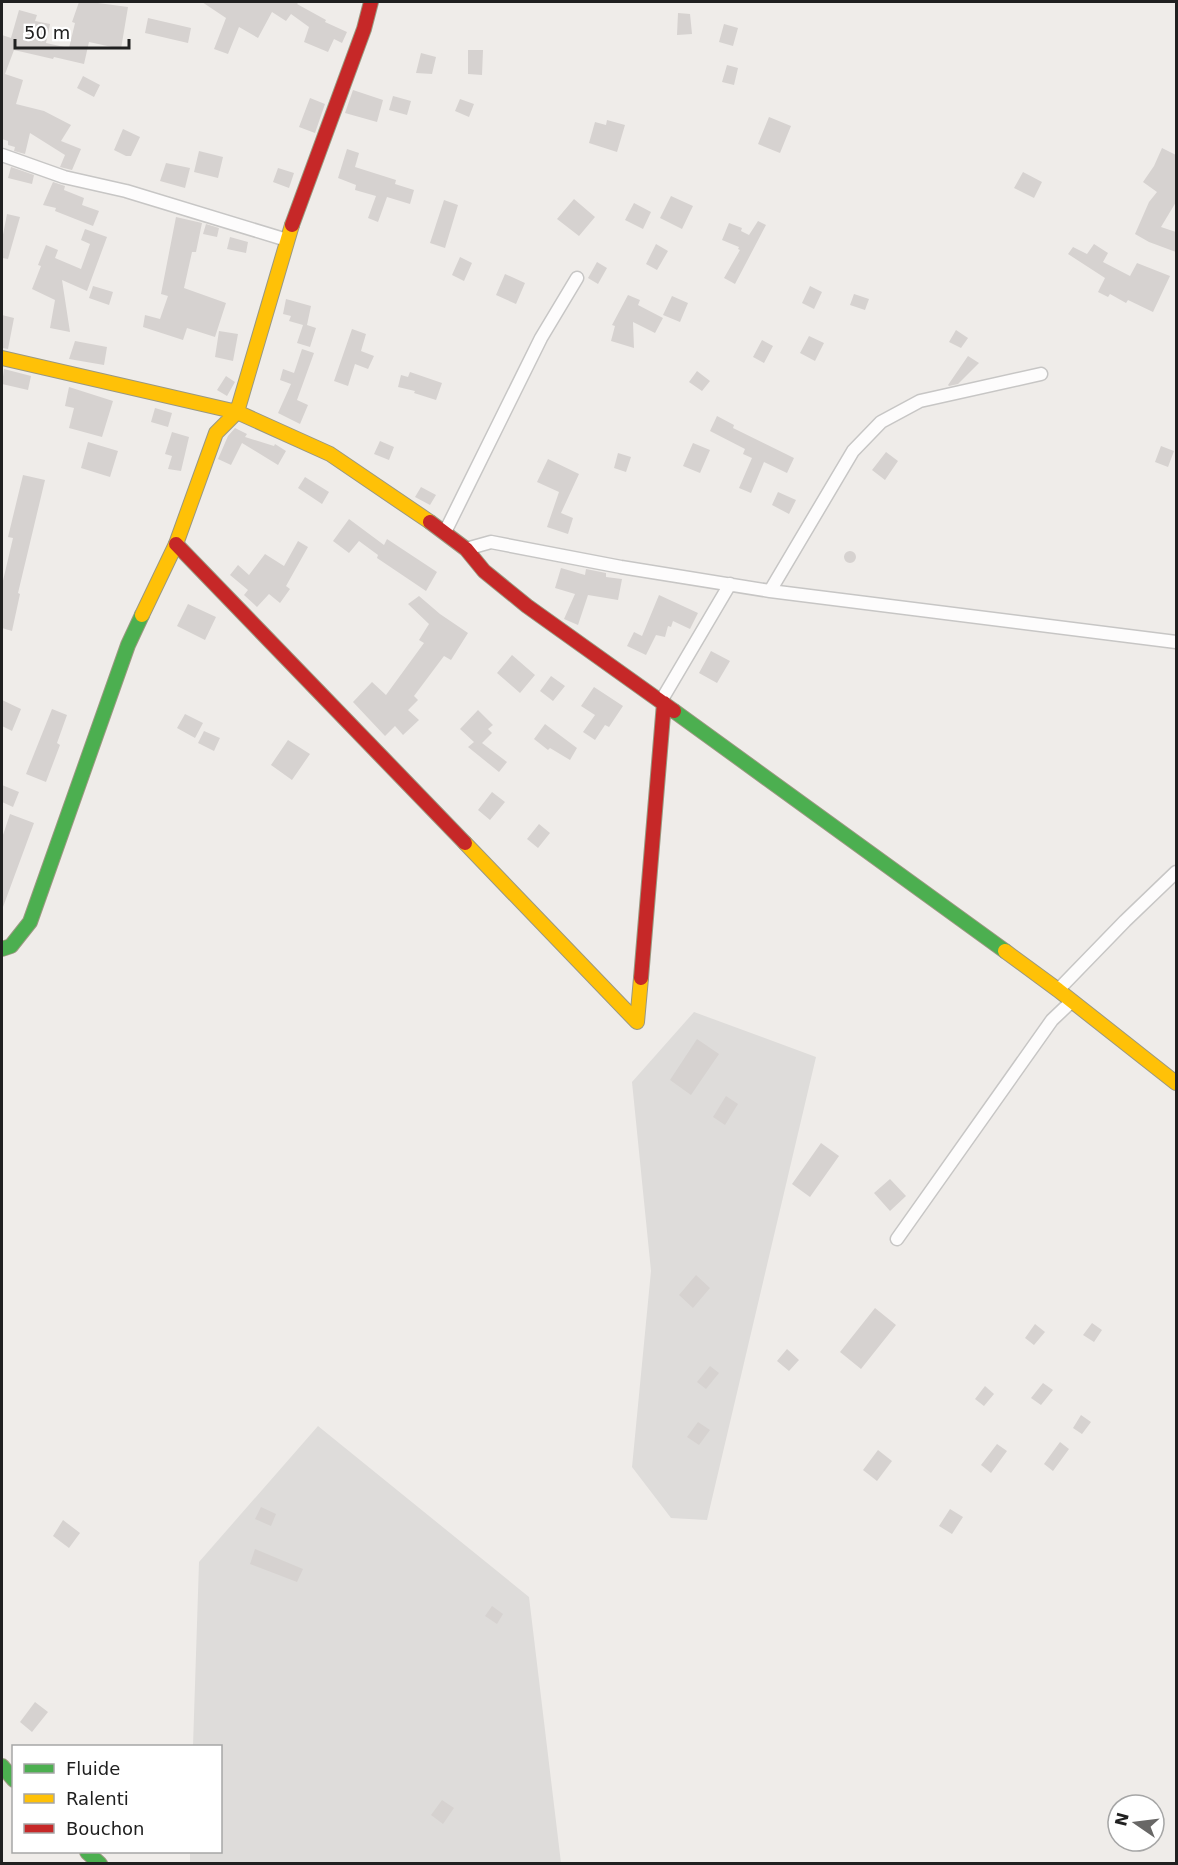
<svg xmlns="http://www.w3.org/2000/svg" width="1178" height="1865" font-family="'DejaVu Sans',sans-serif">
<rect width="100%" height="100%" fill="#efece9"/>
<!-- residential -->
<path fill="#dedcda" d="M694,1012L816,1057L707,1520L671,1518L632,1467L651,1271L632,1082Z
M318,1426L529,1597L561,1863L190,1864V1852H220V1746H193L199,1562Z"/>
<!-- building -->
<path fill="#d6d2d0" d="M79,2H98V3L128,7L121,49L89,42L84,64L54,57L53,59L14,50L5,74L23,80L16,104L44,111L71,125L61,141L81,149L72,170L60,167L65,155L30,133L25,154L14,151L15,147L8,145V141L2,139V35L11,38L19,10L37,15L35,21L50,24L46,43L69,48L75,23L72,22Z
M202,2H299L297,4L326,20L325,22L347,32L342,43L334,39L328,52L304,42L309,27L291,14L286,21L272,12L258,38L239,27L228,54L214,49L226,18Z
M678,13L690,14L692,34L677,35Z
M148,18L191,28L188,43L145,33Z
M724,24L738,28L733,46L719,42Z
M468,50H483L482,75L468,74Z
M421,53L436,57L432,74L416,73Z
M727,65L738,68L734,85L722,82Z
M83,76L100,85L94,97L77,88Z
M353,90L383,100L377,122L345,113Z
M393,96L411,101L407,115L389,110Z
M310,98L325,104L315,133L299,127Z
M460,99L474,104L469,117L455,111Z
M769,117L791,126L780,153L758,144Z
M607,120L625,125L617,152L589,143L595,122L606,125Z
M123,129L140,137L131,156H126L114,150Z
M1162,148L1176,155V202L1161,227L1176,232V252L1149,242L1135,234L1149,202L1157,192L1143,182L1154,166Z
M347,149L359,153L355,167L396,180L395,184L414,190L410,204L387,197L378,222L368,218L376,196L355,190L356,185L338,178Z
M199,151L223,157L218,178L194,172Z
M166,163L190,168L185,188L160,181Z
M11,167L34,175L32,184L8,178Z
M278,168L294,173L289,188L273,182Z
M1023,172L1042,182L1034,198L1014,188Z
M53,182L65,186L64,190L84,198L82,205L99,211L93,226L55,211L56,208L43,205Z
M671,196L693,206L682,229L660,218Z
M574,199L595,217L579,236L557,219Z
M444,200L458,205L445,248L430,243Z
M634,203L651,212L643,229L625,220Z
M7,214L20,217L8,259L2,258V240Z
M176,217L202,223L196,252H192L184,288L226,303L215,337L187,328L183,340L143,327L145,315L160,319L168,296L161,294Z
M758,221L766,225L735,284L724,278L740,250L738,249L739,247L722,240L729,223L742,228L741,231L749,235Z
M206,224L219,228L217,237L203,234Z
M85,229L107,237L87,291L62,280L70,332L50,328L55,300L32,289L41,266L38,265L46,245L58,250L55,258L81,269L90,244L81,240Z
M230,237L248,242L246,253L227,249Z
M656,244L668,251L657,270L646,264Z
M1094,244L1108,253L1103,262L1130,276L1137,263L1170,276L1153,312L1128,300L1126,303L1110,294L1108,297L1098,292L1105,278L1068,254L1073,247L1087,254Z
M460,257L472,263L464,281L452,275Z
M597,262L607,268L598,284L588,278Z
M505,274L525,283L516,304L496,295Z
M93,286L113,292L109,305L89,298Z
M810,286L822,292L814,309L802,303Z
M854,294L869,299L865,310L850,305Z
M628,295L640,300L638,305L663,318L655,333L633,322L634,348L611,341L615,326L612,325Z
M672,296L688,303L680,322L663,315Z
M286,299L311,306L307,325L316,328L310,347L297,343L303,325L289,321L291,316L283,314Z
M2,315L14,318L8,349L2,348Z
M352,329L366,334L361,351L374,356L368,369L355,364L348,386L334,381Z
M956,330L968,338L961,348L949,342Z
M219,331L238,334L233,361L215,357Z
M809,336L824,343L815,361L800,353Z
M762,340L773,346L764,363L753,357Z
M75,341L107,347L104,365L69,359Z
M302,349L314,353L297,400L308,405L300,424L278,413L291,384L280,380L283,369L294,373Z
M968,356L979,363L958,384L949,386L948,385Z
M4,369L31,376L28,390L2,384Z
M697,371L710,381L702,391L689,382Z
M410,372L442,383L436,400L414,393L415,391L398,387L401,375L408,377Z
M226,376L235,382L227,396L217,390Z
M69,387L113,401L102,437L69,428L74,408L65,406Z
M155,408L172,413L168,427L151,422Z
M717,416L734,425L733,428L794,458L787,473L764,462L751,493L739,488L752,458L743,454L745,449L710,431Z
M235,428L247,434L245,437L274,446L275,444L286,451L278,465L242,443L231,465L218,459L228,436Z
M172,432L189,437L181,471L168,469L172,456L165,454Z
M380,441L394,447L389,460L374,454Z
M88,442L118,451L110,477L81,468Z
M693,443L710,450L700,473L683,466Z
M1161,446L1174,451L1168,467L1155,462Z
M886,452L898,461L885,480L872,470Z
M618,453L631,457L626,472L614,468Z
M548,459L579,474L561,513L573,518L568,534L547,527L559,492L537,482Z
M23,475L45,480L18,593L20,594L12,631L2,628V585L13,538L8,537Z
M305,477L329,492L322,504L298,488Z
M421,487L436,495L430,505L415,497Z
M778,492L796,500L789,514L772,505Z
M349,519L384,545L387,539L437,572L426,591L377,558L378,555L359,541L349,553L333,541Z
M298,541L308,547L286,586L290,589L280,603L269,594L257,607L244,595L248,590L230,575L238,565L249,575L265,554L284,566Z
M844 557a6 6 0 1 1 12 0a6 6 0 1 1-12 0Z
M561,568L585,575L586,569L606,573V577L622,579L618,600L588,595L578,625L564,619L575,594L555,588Z
M659,595L698,613L690,629L673,621L671,627L668,626L665,637L656,635L646,655L627,646L634,632L642,636Z
M419,596L440,614L468,633L451,660L444,656L414,696L418,700L408,710L419,720L403,735L395,726L385,736L353,702L372,682L386,695L424,643L419,640L429,624L408,604Z
M188,604L216,617L205,640L177,626Z
M711,651L730,661L717,683L699,673Z
M512,655L535,675L520,693L497,673Z
M551,676L565,686L553,701L540,691Z
M594,687L623,706L609,727L605,725L595,740L583,732L595,715L581,706Z
M2,700L21,709L12,731L2,726Z
M52,709L67,715L57,743L60,745L46,782L26,774Z
M478,710L493,725L488,729L492,733L482,743L507,762L499,772L468,747L474,742L460,729Z
M185,714L203,723L195,738L177,728Z
M545,724L577,748L570,760L550,748L548,750L534,739Z
M204,731L220,738L214,751L198,743Z
M288,740L310,754L292,780L271,765Z
M2,785L19,792L13,807L2,802Z
M492,792L505,802L490,820L478,810Z
M10,814L34,823L3,907L2,838Z
M539,824L550,833L538,848L527,839Z
M697,1039L719,1054L691,1095L670,1080Z
M726,1096L738,1104L725,1125L713,1117Z
M821,1143L839,1156L810,1197L792,1184Z
M890,1179L906,1196L890,1211L874,1193Z
M696,1275L710,1288L693,1308L679,1295Z
M875,1308L896,1325L861,1369L840,1352Z
M1092,1323L1102,1330L1094,1342L1083,1335Z
M1035,1324L1045,1332L1034,1345L1025,1338Z
M787,1349L799,1360L789,1371L777,1361Z
M710,1366L719,1373L706,1389L697,1382Z
M1043,1383L1053,1390L1041,1405L1031,1398Z
M985,1386L994,1394L984,1406L975,1399Z
M1081,1415L1091,1422L1082,1434L1073,1428Z
M698,1422L710,1430L699,1445L687,1437Z
M1060,1442L1069,1449L1053,1471L1044,1464Z
M997,1444L1007,1451L991,1473L981,1465Z
M878,1450L892,1461L877,1481L863,1470Z
M261,1507L276,1514L271,1526L255,1519Z
M950,1509L963,1517L952,1534L939,1526Z
M63,1520L80,1533L69,1548L53,1536Z
M255,1549L303,1569L297,1582L250,1564Z
M492,1606L503,1614L497,1624L485,1616Z
M35,1702L48,1712L32,1732L20,1722Z
M442,1800L454,1808L443,1824L431,1815Z"/>
<g fill="none" stroke-linecap="round" stroke-linejoin="round">
<defs>
<path id="street" d="M2,155L64,177L126,191L287,240
M445,532L541,338L577,278
M466,549L491,542L621,567L770,591L1176,642
M770,591L853,451L881,422L920,401L1041,374
M661,701L730,584
M1058,990L1125,921L1176,872
M897,1239L1052,1020L1072,1001"/>
<path id="fast" d="M674,711L1005,951
M2,949L11,946L30,922L128,645L142,615
M2,1766L14,1780
M87,1852L100,1864"/>
<path id="slow" d="M2,358L237,412L330,454L430,522
M142,615L176,544L216,433L237,412L292,225
M465,843L637,1022L641,978
M1005,951L1058,990L1176,1083"/>
<path id="jam" d="M292,225L364,29L371,2
M430,522L466,549L484,571L527,606L674,711
M176,544L465,843
M641,978L664,703"/>
</defs>
<!-- street casing -->
<use href="#street" stroke="#c7c6c5" stroke-width="15"/>
<!-- fast casing -->
<use href="#fast" stroke="#9a9880" stroke-width="16"/>
<!-- slow casing -->
<use href="#slow" stroke="#9a9880" stroke-width="16"/>
<!-- jam casing -->
<use href="#jam" stroke="#9a9880" stroke-width="16"/>
<!-- street -->
<use href="#street" stroke="#fdfcfc" stroke-width="12"/>
<!-- fast -->
<use href="#fast" stroke="#4caf50" stroke-width="14"/>
<!-- slow -->
<use href="#slow" stroke="#ffc107" stroke-width="14"/>
<!-- jam -->
<use href="#jam" stroke="#c62828" stroke-width="14"/>
</g>
<!-- border -->
<rect width="1178" height="1865" fill="none" stroke="#202020" stroke-width="6"/>
<!-- legend -->
<rect x="12" y="1745" width="210" height="108" fill="#ffffff" stroke="#a6a6a6" stroke-width="1.5"/>
<rect x="24" y="1764" width="30" height="9" fill="#4caf50" stroke="#a6a6a6" stroke-width="1.5"/>
<text x="66" y="1775" font-size="18" fill="#202020">Fluide</text>
<rect x="24" y="1794" width="30" height="9" fill="#ffc107" stroke="#a6a6a6" stroke-width="1.5"/>
<text x="66" y="1805" font-size="18" fill="#202020">Ralenti</text>
<rect x="24" y="1824" width="30" height="9" fill="#c62828" stroke="#a6a6a6" stroke-width="1.5"/>
<text x="66" y="1835" font-size="18" fill="#202020">Bouchon</text>
<!-- north arrow -->
<g transform="translate(1136 1823) rotate(284)"><circle r="28" fill="#ffffff" stroke="#a6a6a6" stroke-width="1.5"/>
<path d="M0-4.5L10 22L0 15L-10 22Z" fill="#686766"/>
<text y="-9" font-size="16" font-weight="bold" text-anchor="middle" fill="#202020">N</text>
</g>
<!-- scale -->
<path d="M15 39v9h114v-9" fill="none" stroke="#202020" stroke-width="3"/>
<text x="24" y="39" font-size="18" fill="#202020" stroke="#ffffff" stroke-width="4.5" paint-order="stroke">50 m</text>
</svg>
